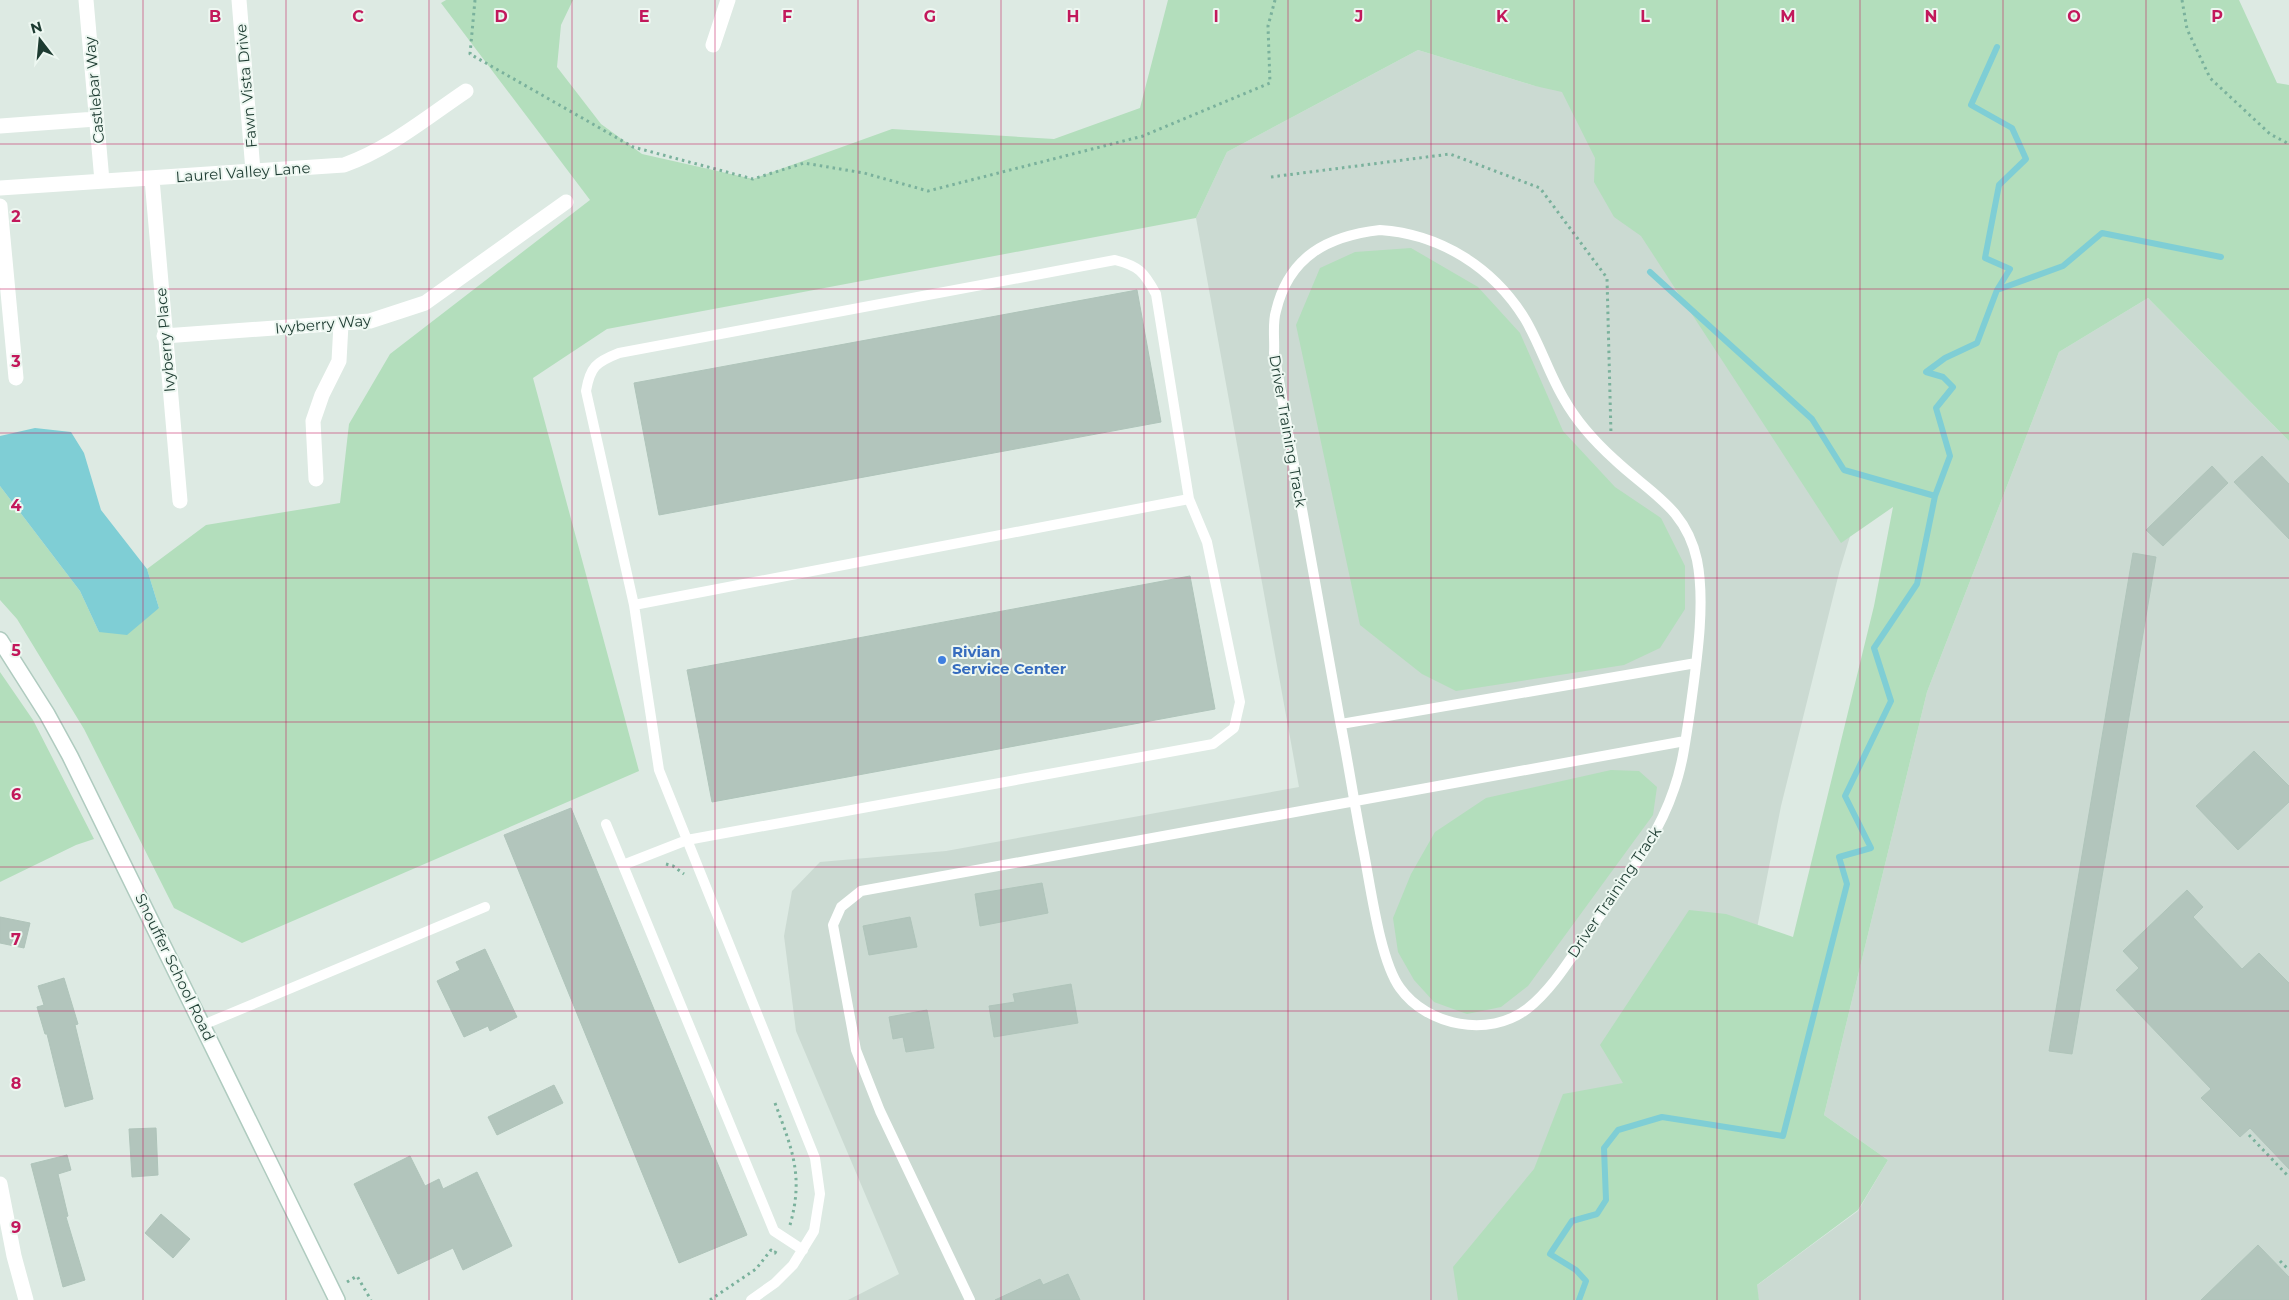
<svg xmlns="http://www.w3.org/2000/svg" width="2289" height="1300" font-family="Montserrat,sans-serif">
<rect width="100%" height="100%" fill="#ddeae3"/>
<!-- built -->
<path fill="#cbdad2" d="M1418,50L1535,86L1975,128L1840,569L1781,806L1684,1300H848L899,1274L796,1031L784,936L792,891L820,862L946,851L1299,787L1196,218L1227,152Z
M2148,298L2289,441V1300H1759L1756,1286L1858,1211L1888,1160L1824,1115L1927,692L2059,352Z"/>
<!-- green -->
<path fill="#b3debc" d="M446,0H573L561,25L557,67L601,124L642,154L753,179L892,129L1054,139L1140,108L1168,0H2239L2277,83L2289,85V441L2148,298L2059,352L1927,692L1824,1115L1888,1160L1858,1210L1757,1285L1759,1300H1458L1453,1267L1534,1169L1563,1094L1623,1083L1600,1045L1689,910L1726,914L1793,937L1874,606L1893,507L1841,543L1641,236L1614,217L1594,182L1595,158L1562,92L1535,86L1418,50L1227,152L1196,218L607,329L533,378L639,771L242,943L174,908L84,729L17,619L0,600V486L80,591L99,632L159,608L147,569L206,525L340,503L349,424L390,354L590,200L441,3Z
M1411,248L1478,287L1520,333L1563,431L1615,487L1661,518L1685,566V609L1660,648L1624,665L1456,691L1422,674L1360,625L1296,325L1320,268L1355,252Z
M0,672L33,720L94,839L76,845L0,882Z
M1611,770L1639,771L1657,787L1653,815L1528,986L1501,1007L1467,1014L1434,1002L1414,980L1398,952L1393,918L1411,874L1435,832L1486,798Z"/>
<!-- water -->
<path fill="#7fced5" d="M35,428L71,432L84,453L101,510L147,569L159,608L127,635L99,632L80,591L0,486V436Z"/>
<g fill="none" stroke-linecap="round" stroke-linejoin="round">
<!-- stream -->
<path stroke="#7fced5" stroke-width="6" d="M1997,47L1971,105L2012,128L2026,159L1999,185L1985,258L2010,269L1997,290
M1650,272L1812,419L1844,470L1935,496
M1579,1300L1586,1281L1576,1270L1550,1254L1572,1221L1597,1214L1606,1200L1604,1148L1618,1130L1662,1117L1783,1136L1847,884L1839,857L1871,848L1845,796L1891,701L1874,648L1917,584L1935,496L1950,456L1936,408L1953,387L1943,377L1926,372L1945,358L1977,343L1997,290L2063,266L2102,233L2221,257"/>
</g>
<!-- building -->
<path fill="#b2c5bc" stroke="#afc4ba" d="M1137,290L1161,422L659,515L634,383Z
M2262,456L2289,484V539L2234,482Z
M2212,466L2228,483L2163,546L2146,530Z
M2133,553L2156,557L2072,1054L2049,1051Z
M1190,576L1215,709L712,802L687,670Z
M2254,751L2289,786V802L2238,850L2196,806Z
M571,808L747,1235L679,1263L504,835Z
M1042,883L1048,913L980,926L975,894Z
M2187,890L2203,907L2193,917L2242,969L2259,953L2289,983V1169L2250,1128L2240,1137L2201,1098L2211,1089L2116,990L2139,968L2123,951Z
M0,917L30,923L24,948L0,943Z
M910,917L917,947L869,955L863,926Z
M485,949L517,1017L490,1031L488,1026L464,1037L437,981L460,970L456,962Z
M64,978L78,1024L75,1025L93,1099L65,1107L47,1034H45L37,1007L44,1005L38,986Z
M1071,984L1078,1023L994,1037L989,1006L1015,1002L1013,994Z
M927,1010L934,1048L906,1052L903,1037L893,1039L889,1017Z
M554,1085L563,1103L497,1135L488,1117Z
M156,1128L158,1175L132,1177L129,1129Z
M67,1155L71,1170L58,1174L68,1216L66,1217L85,1280L63,1287L31,1164Z
M410,1156L425,1186L439,1179L443,1189L477,1172L512,1246L463,1270L453,1248L398,1274L354,1184Z
M161,1214L190,1239L173,1258L145,1233Z
M2258,1245L2289,1277V1300H2201Z
M1068,1274L1080,1300H995L1040,1279L1043,1285Z"/>
<g fill="none" stroke-linecap="round" stroke-linejoin="round">
<defs>
<path id="secondary" d="M0,640L47,714L70,756L337,1300"/>
</defs>
<!-- secondary casing -->
<use href="#secondary" stroke="#afcbbf" stroke-width="18"/>
<!-- path -->
<path stroke="#7ab19c" stroke-width="3" stroke-dasharray="2.5 4" stroke-linecap="butt" d="M475,0L470,54L633,147L753,179L804,163L864,173L928,191L1143,136L1270,83L1268,26L1275,0
M2182,0L2187,29L2210,78L2270,134L2289,144
M1271,177L1450,154L1540,188L1607,278L1611,435
M666,864L673,866L684,874
M775,1103C792,1149 804,1176 790,1225
M2249,1135L2289,1177
M2280,1261L2289,1270
M347,1282L357,1276L371,1300
M710,1300L756,1269L771,1250L775,1253L776,1251"/>
<!-- lane -->
<path stroke="#fff" stroke-width="10" d="M1380,230C1440,234 1493,267 1525,319C1540,344 1549,374 1564,399C1577,422 1595,442 1615,460C1650,493 1686,508 1697,560C1706,605 1696,666 1690,711C1686,737 1683,764 1674,789C1657,840 1623,882 1593,926C1573,954 1554,988 1527,1009C1489,1038 1427,1026 1400,988C1379,959 1370,881 1362,843C1354,802 1348,761 1340,721C1318,598 1296,476 1274,353C1275,340 1272,324 1276,311C1289,256 1328,236 1380,230Z
M1341,724L1696,663
M606,824L774,1231L803,1250
M623,865L687,840L1213,744L1234,728L1240,702L1207,542L1189,499L1156,294C1144,272 1139,266 1115,260L619,353C596,362 590,367 586,391L634,605
M203,1025L485,907
M751,1300L775,1283L793,1265L814,1231L820,1194L815,1158L659,770L634,605L1189,499
M970,1300L880,1111L856,1050L833,925L841,907L861,891L1685,741"/>
<!-- street -->
<path stroke="#fff" stroke-width="15" d="M86,0L102,181
M239,0L253,171
M713,45L728,0
M0,126L96,119
M152,179L180,501
M0,188L344,165C389,149 426,118 466,91
M0,206L16,378
M164,336L370,321L425,303L566,202
M316,479L313,421L322,395L339,361L341,324
M0,1184L14,1256L26,1300"/>
<!-- secondary -->
<use href="#secondary" stroke="#fff" stroke-width="15"/>
</g>
<!-- grid -->
<path fill="none" stroke="#c2185b" stroke-width="1" stroke-opacity="0.55" d="M143,0V1300M286,0V1300M429,0V1300M572,0V1300M715,0V1300M858,0V1300M1001,0V1300M1144,0V1300M1288,0V1300M1431,0V1300M1574,0V1300M1717,0V1300M1860,0V1300M2003,0V1300M2146,0V1300M0,144H2289M0,289H2289M0,433H2289M0,578H2289M0,722H2289M0,867H2289M0,1011H2289M0,1156H2289"/>
<!-- markers -->
<circle fill="#3f7fe0" stroke="#edf7f1" stroke-width="2" cx="942" cy="660" r="5"/>
<g text-anchor="middle" dominant-baseline="central" stroke-width="4" stroke-linejoin="round" paint-order="stroke">
<!-- street labels -->
<g font-size="15" fill="#1d3b31" stroke="#edf7f1">
<text transform="translate(246 86) rotate(-95)">Fawn Vista Drive</text>
<text transform="translate(94 90) rotate(-95)">Castlebar Way</text>
<text transform="translate(243 172) rotate(-4)">Laurel Valley Lane</text>
<text transform="translate(323 324) rotate(-5)">Ivyberry Way</text>
<text transform="translate(165 340) rotate(-95)">Ivyberry Place</text>
<text transform="translate(1288 431) rotate(80)">Driver Training Track</text>
<text transform="translate(1614 892) rotate(-56)">Driver Training Track</text>
<text transform="translate(175 967) rotate(64)">Snouffer School Road</text>
</g>
<!-- shop labels -->
<g font-size="15" font-weight="bold" fill="#366cbe" stroke="#edf7f1" text-anchor="start">
<text x="952" y="651">Rivian<tspan x="952" dy="17">Service Center</tspan></text>
</g>
</g>
<g font-size="16" text-anchor="middle" font-weight="bold" fill="#c2185b" stroke="#edf7f1" stroke-width="4" stroke-linejoin="round" paint-order="stroke">
<text x="215" y="22">B</text>
<text x="358" y="22">C</text>
<text x="501" y="22">D</text>
<text x="644" y="22">E</text>
<text x="787" y="22">F</text>
<text x="930" y="22">G</text>
<text x="1073" y="22">H</text>
<text x="1216" y="22">I</text>
<text x="1359" y="22">J</text>
<text x="1502" y="22">K</text>
<text x="1645" y="22">L</text>
<text x="1788" y="22">M</text>
<text x="1931" y="22">N</text>
<text x="2074" y="22">O</text>
<text x="2217" y="22">P</text>
<text x="16" y="222">2</text>
<text x="16" y="367">3</text>
<text x="16" y="511">4</text>
<text x="16" y="656">5</text>
<text x="16" y="800">6</text>
<text x="16" y="945">7</text>
<text x="16" y="1089">8</text>
<text x="16" y="1233">9</text>
</g>
<!-- north arrow -->
<g transform="translate(40 40) rotate(344)" stroke="#edf7f1" stroke-width="4" paint-order="stroke">
<path d="M0-4L9 19L0 12L-9 19Z" fill="#1d3b31"/>
<text y="-8" font-size="14" font-weight="bold" text-anchor="middle" fill="#1d3b31">N</text>
</g>
</svg>
